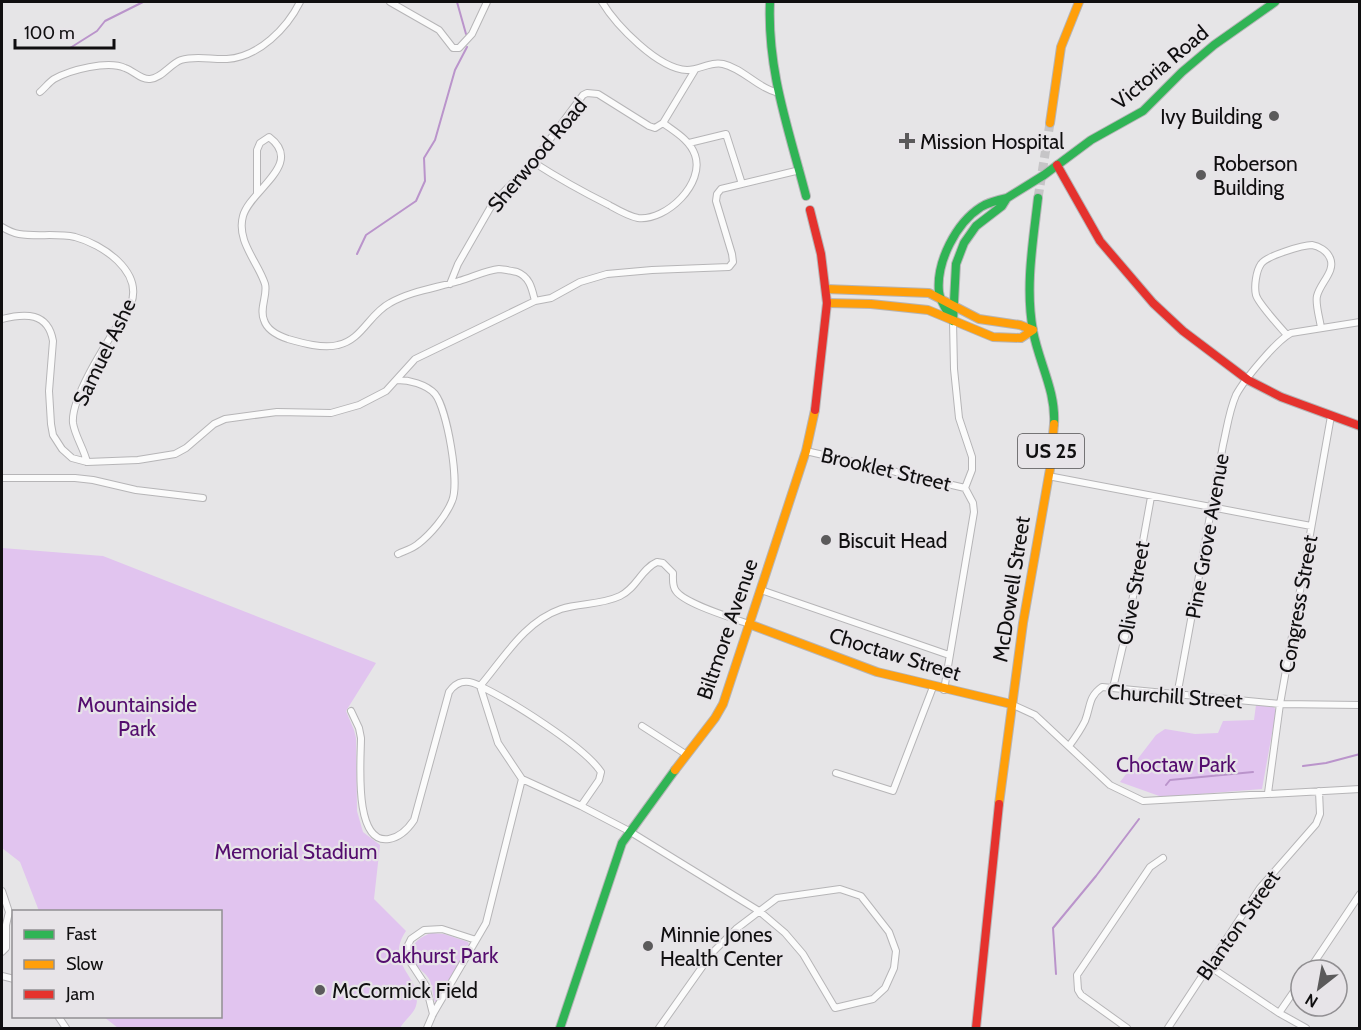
<svg xmlns="http://www.w3.org/2000/svg" width="1361" height="1030" font-family="Cabin,sans-serif">
<rect width="100%" height="100%" fill="#e6e5e7"/>
<!-- green -->
<path fill="#e1c4ef" d="M2,548L103,556L376,663L346,711L354,730L356,738L357,811L363,832L380,845L374,899L406,931C383,965 424,977 416,1006C414,1013 404,1021 400,1028H118L104,1017L220,1016V912L39,911L20,862L2,848Z
M1256,705L1274,707L1276,711L1262,789L1162,797L1120,782L1156,735L1165,729L1195,734L1218,733L1223,721L1254,720Z
M432,933L444,934L468,942L469,945L438,1001L435,1002C432,995 433,985 429,979C426,973 419,970 416,964C405,949 417,937 432,933Z"/>
<g fill="none" stroke-linecap="round" stroke-linejoin="round">
<!-- stream -->
<path stroke="#ba94cb" stroke-width="2" d="M457,2L466,34
M70,48L97,31L105,21L143,2
M357,254L366,235L416,201L425,181L424,158L435,140L455,70L467,47
M1303,766L1326,763L1360,754
M1166,785L1170,780L1253,772
M1056,974L1053,928L1096,876L1139,819"/>
<!-- primary-tunnel -->
<path stroke="#c6c5c7" stroke-width="9" stroke-dasharray="9 4.5" stroke-linecap="butt" d="M1038,198L1050,123"/>
<defs>
<path id="street" d="M390,2L439,30L453,48H459L472,34L487,2
M602,2C616,25 658,69 687,70C700,70 711,61 723,64C744,69 756,87 776,92
M40,92C45,88 49,82 54,79C70,70 108,60 125,68C134,71 141,80 150,79C162,78 170,64 181,60C197,55 212,60 227,59C259,57 287,28 300,2
M689,143L726,134L742,184
M533,162C558,178 583,192 609,205C618,210 628,216 638,218C667,221 705,183 695,155C690,140 675,132 663,123
M257,193V150L260,143L269,137C305,164 250,190 243,216C236,241 258,262 265,284C268,295 259,308 264,320C267,330 279,336 288,339C302,343 323,349 338,345C362,340 369,314 390,303C411,291 436,288 459,281C471,278 486,270 499,269C503,269 512,271 517,272C530,277 532,289 535,301
M2,227C7,230 13,233 19,234C37,237 56,233 75,237C102,244 143,271 131,304C116,329 70,395 73,423C75,436 84,449 87,462
M450,284L458,264L493,203L533,162L583,95L587,93L598,94L649,126L655,128L663,123L695,70
M2,319C25,313 48,312 53,341L49,391L51,424L53,435L62,449L72,458L87,462L138,460L175,454L186,448L214,424L225,419L277,412L331,413L359,405L386,391L415,359L535,301L551,298L580,282L607,274L652,270L729,267L733,262L732,254L716,201L717,194L721,189L800,170
M1287,335C1280,327 1258,303 1256,295C1254,287 1256,271 1261,264C1266,256 1303,245 1312,245C1319,246 1327,251 1330,258C1336,271 1320,283 1317,296C1315,304 1320,319 1321,328
M397,380C409,380 426,384 435,394C447,409 460,483 452,501C446,516 431,534 418,544C412,549 404,551 398,554
M806,451L965,488
M1048,476L1311,526
M2,478H75L93,480L136,490L203,498
M761,590L949,655
M1113,688L1128,624L1151,497
M944,690L974,512L973,503L965,488L972,470V457L959,418L954,369L953,321
M1177,696L1223,445C1227,428 1229,411 1236,395C1244,380 1276,341 1291,333L1360,322
M1011,704L1035,715L1110,785L1143,801L1360,789
M351,711L359,728L361,738C361,759 353,845 389,839C401,837 408,829 414,820L449,692C457,680 468,679 480,686L498,743L522,779L581,806L629,831L759,911L785,933L803,954L835,1008L873,999L885,988L894,968L896,951L889,932L861,896L840,889L777,898L736,929L712,953L659,1028
M642,726L687,755
M1069,746C1075,738 1080,731 1085,721C1091,706 1088,697 1102,687L1280,704L1360,705
M836,773L893,791L933,687
M1268,793L1280,704L1331,416
M581,806L599,780L601,772C584,746 509,700 480,686C504,658 524,622 561,609C580,603 601,605 620,596C637,588 641,569 657,562L663,563L673,573C673,579 672,586 676,591C685,604 733,618 749,624
M2,891L9,912L6,925V948L2,952
M1209,966L1279,1013L1306,1028
M1309,970L1360,894
M2,976L14,979
M1279,1013L1301,981
M433,1014L426,986L407,957V947L411,939L424,930L442,929L476,940
M58,1016L66,1028
M427,1028L433,1014L486,923L522,779
M1127,1028L1081,995L1078,990L1077,975L1150,867L1163,858
M1168,1028L1260,888L1316,824L1320,814L1319,791"/>
<path id="fast" d="M770,2C767,71 789,130 806,196
M1038,198C1033,242 1025,287 1033,331C1039,363 1056,391 1054,424
M953,321L956,264L964,243L976,226L1002,206L1007,198L1044,175L1091,140L1143,111L1182,72L1214,45L1275,2
M953,321C948,312 940,302 939,292C936,262 956,223 981,207C989,202 998,200 1007,198
M560,1028L622,843L675,770"/>
<path id="slow" d="M1050,123L1061,47L1079,2
M826,289L929,293L979,319L1020,325L1033,330L1021,338L993,337L928,310L871,304L827,303
M749,624L877,672L1011,704
M675,770L715,718L723,704L806,451L815,410
M999,804L1023,623L1050,469L1054,424"/>
<path id="jam" d="M1057,165L1100,241L1153,303L1183,331L1248,380L1281,397L1360,426
M810,210L821,254L827,303L815,410
M976,1028L999,804"/>
</defs>
<!-- street casing -->
<use href="#street" stroke="#b6b5b7" stroke-width="8"/>
<!-- fast casing -->
<use href="#fast" stroke="#b6b5b7" stroke-width="10"/>
<!-- slow casing -->
<use href="#slow" stroke="#b6b5b7" stroke-width="10"/>
<!-- jam casing -->
<use href="#jam" stroke="#b6b5b7" stroke-width="10"/>
<!-- street -->
<use href="#street" stroke="#fbfbfb" stroke-width="6"/>
<!-- fast -->
<use href="#fast" stroke="#30b455" stroke-width="8"/>
<!-- slow -->
<use href="#slow" stroke="#ff9f0a" stroke-width="8"/>
<!-- jam -->
<use href="#jam" stroke="#e5322d" stroke-width="8"/>
</g>
<!-- markers -->
<g fill="#5b5a5b" stroke="#e7e4e8" stroke-width="2">
<circle cx="1274" cy="116" r="6"/>
<path d="M904 132h6v6h6v6h-6v6h-6v-6h-6v-6h6z"/>
<circle cx="1201" cy="175" r="6"/>
<circle cx="826" cy="540" r="6"/>
<circle cx="648" cy="946" r="6"/>
<circle cx="320" cy="990" r="6"/>
</g>
<g text-anchor="middle" dominant-baseline="central" stroke-width="4.5" stroke-linejoin="round" paint-order="stroke">
<!-- shield labels -->
<rect fill="#e7e4e8" stroke="#504f51" stroke-width="1.5" x="1018" y="434" width="66" height="34" rx="4.5"/>
<g font-size="20" font-weight="bold" fill="#100f10">
<text x="1051" y="451">US 25</text>
</g>
<!-- street labels -->
<g font-size="21" fill="#100f10" stroke="#e7e4e8">
<text transform="translate(1160 67) rotate(-40)">Victoria Road</text>
<text transform="translate(537 155) rotate(-50)">Sherwood Road</text>
<text transform="translate(104 352) rotate(-64)">Samuel Ashe</text>
<text transform="translate(886 469) rotate(13)">Brooklet Street</text>
<text transform="translate(1207 536) rotate(-80)">Pine Grove Avenue</text>
<text transform="translate(1011 589) rotate(-81)">McDowell Street</text>
<text transform="translate(1133 593) rotate(-80)">Olive Street</text>
<text transform="translate(1298 604) rotate(-80)">Congress Street</text>
<text transform="translate(727 629) rotate(-71)">Biltmore Avenue</text>
<text transform="translate(895 654) rotate(17)">Choctaw Street</text>
<text transform="translate(1175 696) rotate(4)">Churchill Street</text>
<text transform="translate(1238 925) rotate(-55)">Blanton Street</text>
</g>
<!-- poi labels -->
<g font-size="21" fill="#100f10" stroke="#e7e4e8" text-anchor="start">
<text x="1262" y="116" text-anchor="end">Ivy Building</text>
<text x="920" y="141">Mission Hospital</text>
<text x="1213" y="163">Roberson<tspan x="1213" dy="24">Building</tspan></text>
<text x="838" y="540">Biscuit Head</text>
<text x="660" y="934">Minnie Jones<tspan x="660" dy="24">Health Center</tspan></text>
<text x="332" y="990">McCormick Field</text>
</g>
<!-- park labels -->
<g font-size="21" fill="#540d6e" stroke="#e7e4e8">
<text x="137" y="704">Mountainside<tspan x="137" dy="24">Park</tspan></text>
<text x="1176" y="764">Choctaw Park</text>
<text x="296" y="851">Memorial Stadium</text>
<text x="437" y="955">Oakhurst Park</text>
</g>
</g>
<!-- border -->
<rect width="1361" height="1030" fill="none" stroke="#100f10" stroke-width="6"/>
<!-- legend -->
<rect x="12" y="910" width="210" height="108" fill="#e7e4e8" stroke="#918f92" stroke-width="1.5"/>
<rect x="24" y="930" width="30" height="9" fill="#30b455" stroke="#918f92" stroke-width="1.5"/>
<text x="66" y="940" font-size="18" fill="#100f10">Fast</text>
<rect x="24" y="960" width="30" height="9" fill="#ff9f0a" stroke="#918f92" stroke-width="1.5"/>
<text x="66" y="970" font-size="18" fill="#100f10">Slow</text>
<rect x="24" y="990" width="30" height="9" fill="#e5322d" stroke="#918f92" stroke-width="1.5"/>
<text x="66" y="1000" font-size="18" fill="#100f10">Jam</text>
<!-- north arrow -->
<g transform="translate(1319 988) rotate(211)"><circle r="28" fill="#e7e4e8" stroke="#918f92" stroke-width="1.5"/>
<path d="M0-4.5L10 22L0 15L-10 22Z" fill="#5b5a5b"/>
<text y="-9" font-size="16" font-weight="bold" text-anchor="middle" fill="#100f10">N</text>
</g>
<!-- scale -->
<path d="M15 39v9h99v-9" fill="none" stroke="#100f10" stroke-width="3"/>
<text x="24" y="39" font-size="18" fill="#100f10" stroke="#e7e4e8" stroke-width="4.5" paint-order="stroke">100 m</text>
</svg>
